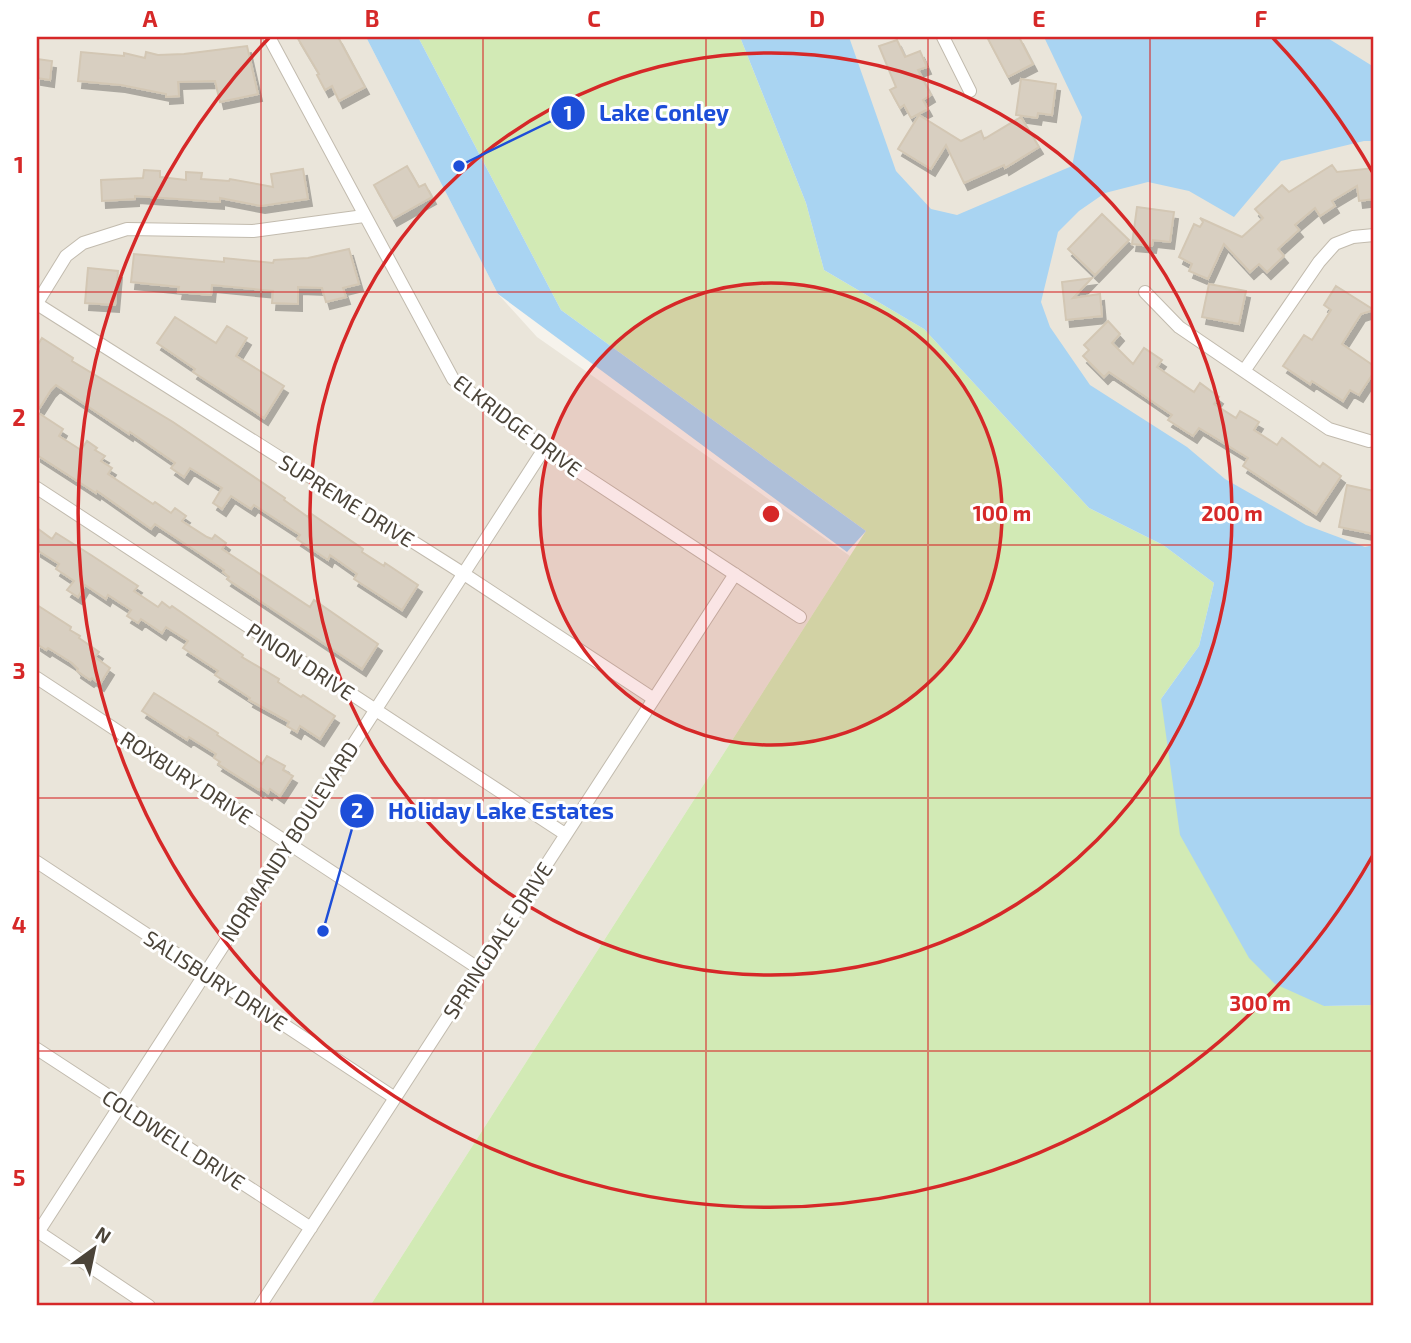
<svg xmlns="http://www.w3.org/2000/svg" width="1411" height="1343" font-family="'Exo 2',sans-serif">
<defs>
<filter id="shadow"><feDropShadow dx="4" dy="7" stdDeviation="0" flood-color="#0004"/></filter>
</defs>
<rect width="100%" height="100%" fill="#f6f3ec"/>
<!-- residential -->
<path fill="#eae5da" d="M37,37H366L498,294L537,337L850,556L370,1306H37Z
M795,37H1374V590L881,242Z"/>
<!-- green -->
<path fill="#d2eab5" d="M418,37H740L806,203L824,270L924,329L1089,508L1163,545L1214,583L1199,646L1161,699L1324,1006L1374,1005V1306H370L866,531L561,310Z"/>
<!-- water -->
<path fill="#a9d4f2" d="M366,37H418L561,310L866,531L847,552L498,294Z
M740,37H849L896,171L931,209L957,215L1072,166L1082,117L1044,37H1326L1374,67V141H1364L1281,161L1234,217L1189,191L1148,182L1105,193L1079,211L1058,232L1041,302L1050,327L1090,385L1187,447L1225,479L1306,525L1365,547L1374,545V1005L1324,1006L1275,984L1249,958L1180,835L1161,699L1199,646L1214,583L1163,545L1089,508L924,329L824,270L806,203Z"/>
<!-- building -->
<path fill="#d8cfc1" stroke="#d3c7b4" stroke-width="2" filter="url(#shadow)" d="M297,37H338L365,87L339,101L332,86L325,90L317,75L319,74Z
M987,37H1019L1033,64L1008,77Z
M897,40L905,57L920,51L927,67L918,70L931,95L923,100L928,109L911,118L904,105L900,108L890,90L896,87L879,46Z
M247,46L258,94L220,102L215,81L178,82L179,96L166,97V94L121,85L78,81L81,52L124,56V53L145,58L146,52L158,55L184,54Z
M37,59L52,61L50,80L37,78Z
M1021,79L1056,84L1052,115L1038,113L1037,118L1016,115Z
M919,115L961,141L981,131L984,139L1021,117L1039,147L1005,168L1004,165L964,183L946,145L931,169L898,149Z
M1332,165L1337,172L1374,168V199L1359,201L1357,186L1332,201L1335,206L1320,216L1315,208L1295,225L1299,230L1278,249L1284,256L1267,272L1259,264L1250,272L1224,244L1208,279L1189,271L1192,264L1179,257L1194,224L1200,227L1203,222L1200,218L1242,237L1263,218L1255,209L1282,185L1289,192Z
M407,166L419,187L425,184L432,197L393,219L374,185Z
M303,169L308,199L261,206L220,198V202L135,196V199L102,201L101,180L143,178L144,170L160,171V177L186,180V172L202,173L201,179L229,181L230,179L273,187L271,174Z
M1137,207L1174,212L1170,242L1153,240L1152,246L1132,244Z
M1102,214L1129,240L1095,275L1068,249Z
M349,249L359,284L343,288L346,297L326,302L322,288L298,287V304L272,303L273,291L212,285L211,295L178,292L179,287L131,282L134,254L224,262V258L273,263L274,260L308,258Z
M88,268L118,271L115,305L85,303Z
M1092,278L1073,298L1100,294L1102,316L1066,320L1062,282Z
M1209,284L1246,291L1239,324L1202,317Z
M1336,286L1374,310L1361,314L1342,344L1374,366V372L1359,395L1350,390L1343,401L1312,381L1310,384L1283,366L1304,335L1312,340L1331,310L1324,305Z
M175,317L216,343L227,326L247,338L236,356L284,386L264,418L193,372L195,369L157,343Z
M1108,321L1120,334L1112,343L1133,364L1144,348L1162,360L1157,367L1194,392L1200,383L1219,397L1214,404L1236,418L1240,411L1259,422L1254,430L1277,445L1282,438L1320,467L1323,463L1341,476L1316,514L1243,466L1248,458L1199,428L1193,436L1168,420L1172,415L1109,372L1104,377L1083,356L1089,350L1084,345Z
M42,338L73,358L72,361L173,422L285,498L284,500L308,517L310,513L363,549L362,552L384,566L385,563L418,585L402,610L354,579L357,574L330,555L328,560L297,539L300,535L254,505L251,509L231,496L222,509L213,503L222,488L190,468L184,477L171,468L175,463L130,432L129,434L56,385L51,390L37,412L63,429L59,436L81,450L87,441L97,448L95,450L105,456L101,461L112,468L108,474L153,504L155,502L171,513L175,508L186,516L182,521L207,537L212,539L215,535L226,543L222,549L310,607L314,600L378,644L362,669L227,579L229,577L223,572L224,570L196,551L155,524L151,529L97,491L96,493L37,455V346Z
M1347,485L1374,491V534L1339,527Z
M37,528L52,539L56,533L91,555L138,586L134,591L158,607L162,602L170,608L172,606L243,655L242,657L279,679L278,682L301,697L303,695L335,716L320,739L300,726L297,732L287,726L289,722L249,700L250,698L215,675L218,671L183,648L188,641L166,627L162,633L141,619L138,623L127,616L131,610L108,595L106,599L85,585L78,597L67,590L74,581L56,569L59,564L37,550Z
M37,605L71,627L70,630L80,636L79,638L99,652L95,657L110,668L100,684L92,678L90,680L77,671L78,669L72,663L48,648L46,650L37,644Z
M154,693L218,733L217,735L262,764L267,756L285,766L283,770L293,776L280,796L270,789L268,793L261,788L259,790L218,764L220,762L214,758L216,754L189,737L187,740L142,711Z"/>
<g fill="none" stroke-linecap="round" stroke-linejoin="round">
<defs>
<path id="minor" d="M269,37L453,379L544,449L800,617
M943,37L970,91
M1145,292L1179,327L1329,429L1369,441
M37,303L66,256L83,243L127,229L253,231L364,216
M37,304L464,574L654,699
M1244,371L1319,262L1335,244L1353,237L1374,235
M37,488L565,834
M37,678L478,968
M37,862L395,1098
M37,1049L311,1228
M37,1231L149,1306
M37,1234L544,449
M260,1306L735,574"/>
</defs>
<!-- minor casing -->
<use href="#minor" stroke="#c2bbae" stroke-width="14"/>
<!-- minor -->
<use href="#minor" stroke="#fff" stroke-width="12"/>
</g>
<!-- grid -->
<path fill="none" stroke="#d62828" stroke-width="2" stroke-opacity="0.55" d="M261,37V1306M483,37V1306M706,37V1306M928,37V1306M1150,37V1306M37,292H1374M37,545H1374M37,798H1374M37,1051H1374"/>
<!-- distance rings -->
<circle cx="771" cy="514" r="231" fill="#d62828" fill-opacity=".12"/>
<g fill="none" stroke="#d62828" stroke-width="3.5">
<circle cx="771" cy="514" r="231"/>
<circle cx="771" cy="514" r="461"/>
<path d="M1373 855A692 692 0 1 1 269 38M1273 38A692 692 0 0 1 1373 173"/>
</g>
<g text-anchor="middle" dominant-baseline="central" stroke-width="6" stroke-linejoin="round" paint-order="stroke">
<!-- street labels -->
<g font-size="21" fill="#4b4439" stroke="#fff">
<text transform="translate(518 425) rotate(37)">ELKRIDGE DRIVE</text>
<text transform="translate(347 500) rotate(32)">SUPREME DRIVE</text>
<text transform="translate(301 661) rotate(33)">PINON DRIVE</text>
<text transform="translate(187 777) rotate(33)">ROXBURY DRIVE</text>
<text transform="translate(289 841) rotate(-57)">NORMANDY BOULEVARD</text>
<text transform="translate(497 940) rotate(-57)">SPRINGDALE DRIVE</text>
<text transform="translate(216 980) rotate(33)">SALISBURY DRIVE</text>
<text transform="translate(174 1139) rotate(33)">COLDWELL DRIVE</text>
</g>
</g>
<circle cx="771" cy="514" r="10" fill="#d62828" stroke="#fff" stroke-width="3.5"/>
<g font-size="21" text-anchor="middle" font-weight="bold" fill="#d62828" stroke="#fff" stroke-width="6" stroke-linejoin="round" paint-order="stroke">
<text x="1002" y="521">100 m</text>
<text x="1232" y="521">200 m</text>
<text x="1260" y="1011">300 m</text>
</g>
<!-- callouts -->
<path fill="none" stroke="#1d4ed8" stroke-width="2.5" d="M459 166L568 113M323 931L357 811"/>
<g fill="#1d4ed8" stroke="#fff" stroke-width="2.5">
<circle cx="459" cy="166" r="7"/>
<circle cx="323" cy="931" r="7"/>
<circle cx="568" cy="113" r="18"/>
<circle cx="357" cy="811" r="18"/>
</g>
<g font-size="21" text-anchor="middle" font-weight="bold" fill="#fff">
<text x="568" y="121">1</text>
<text x="357" y="818">2</text>
</g>
<g font-size="23" text-anchor="middle" font-weight="bold" fill="#1d4ed8" stroke="#fff" stroke-width="6" stroke-linejoin="round" paint-order="stroke">
<text x="664" y="121">Lake Conley</text>
<text x="501" y="819">Holiday Lake Estates</text>
</g>
<!-- border -->
<rect width="1411" height="1343" fill="none" stroke="#ffffff" stroke-width="77"/>
<!-- north arrow -->
<g transform="translate(94 1249) rotate(33)" stroke="#ffffff" stroke-width="5" paint-order="stroke">
<path d="M0-5L12 26L0 18L-12 26Z" fill="#4b4439"/>
<text y="-10" font-size="19" font-weight="bold" text-anchor="middle" fill="#4b4439">N</text>
</g>
<rect x="38" y="38" width="1334" height="1266" fill="none" stroke="#d62828" stroke-width="2.5"/>
<g font-size="23" text-anchor="middle" font-weight="bold" fill="#d62828">
<text x="150" y="27">A</text>
<text x="372" y="27">B</text>
<text x="594" y="27">C</text>
<text x="817" y="27">D</text>
<text x="1039" y="27">E</text>
<text x="1261" y="27">F</text>
<text x="19" y="173">1</text>
<text x="19" y="426">2</text>
<text x="19" y="679">3</text>
<text x="19" y="933">4</text>
<text x="19" y="1186">5</text>
</g>
</svg>
